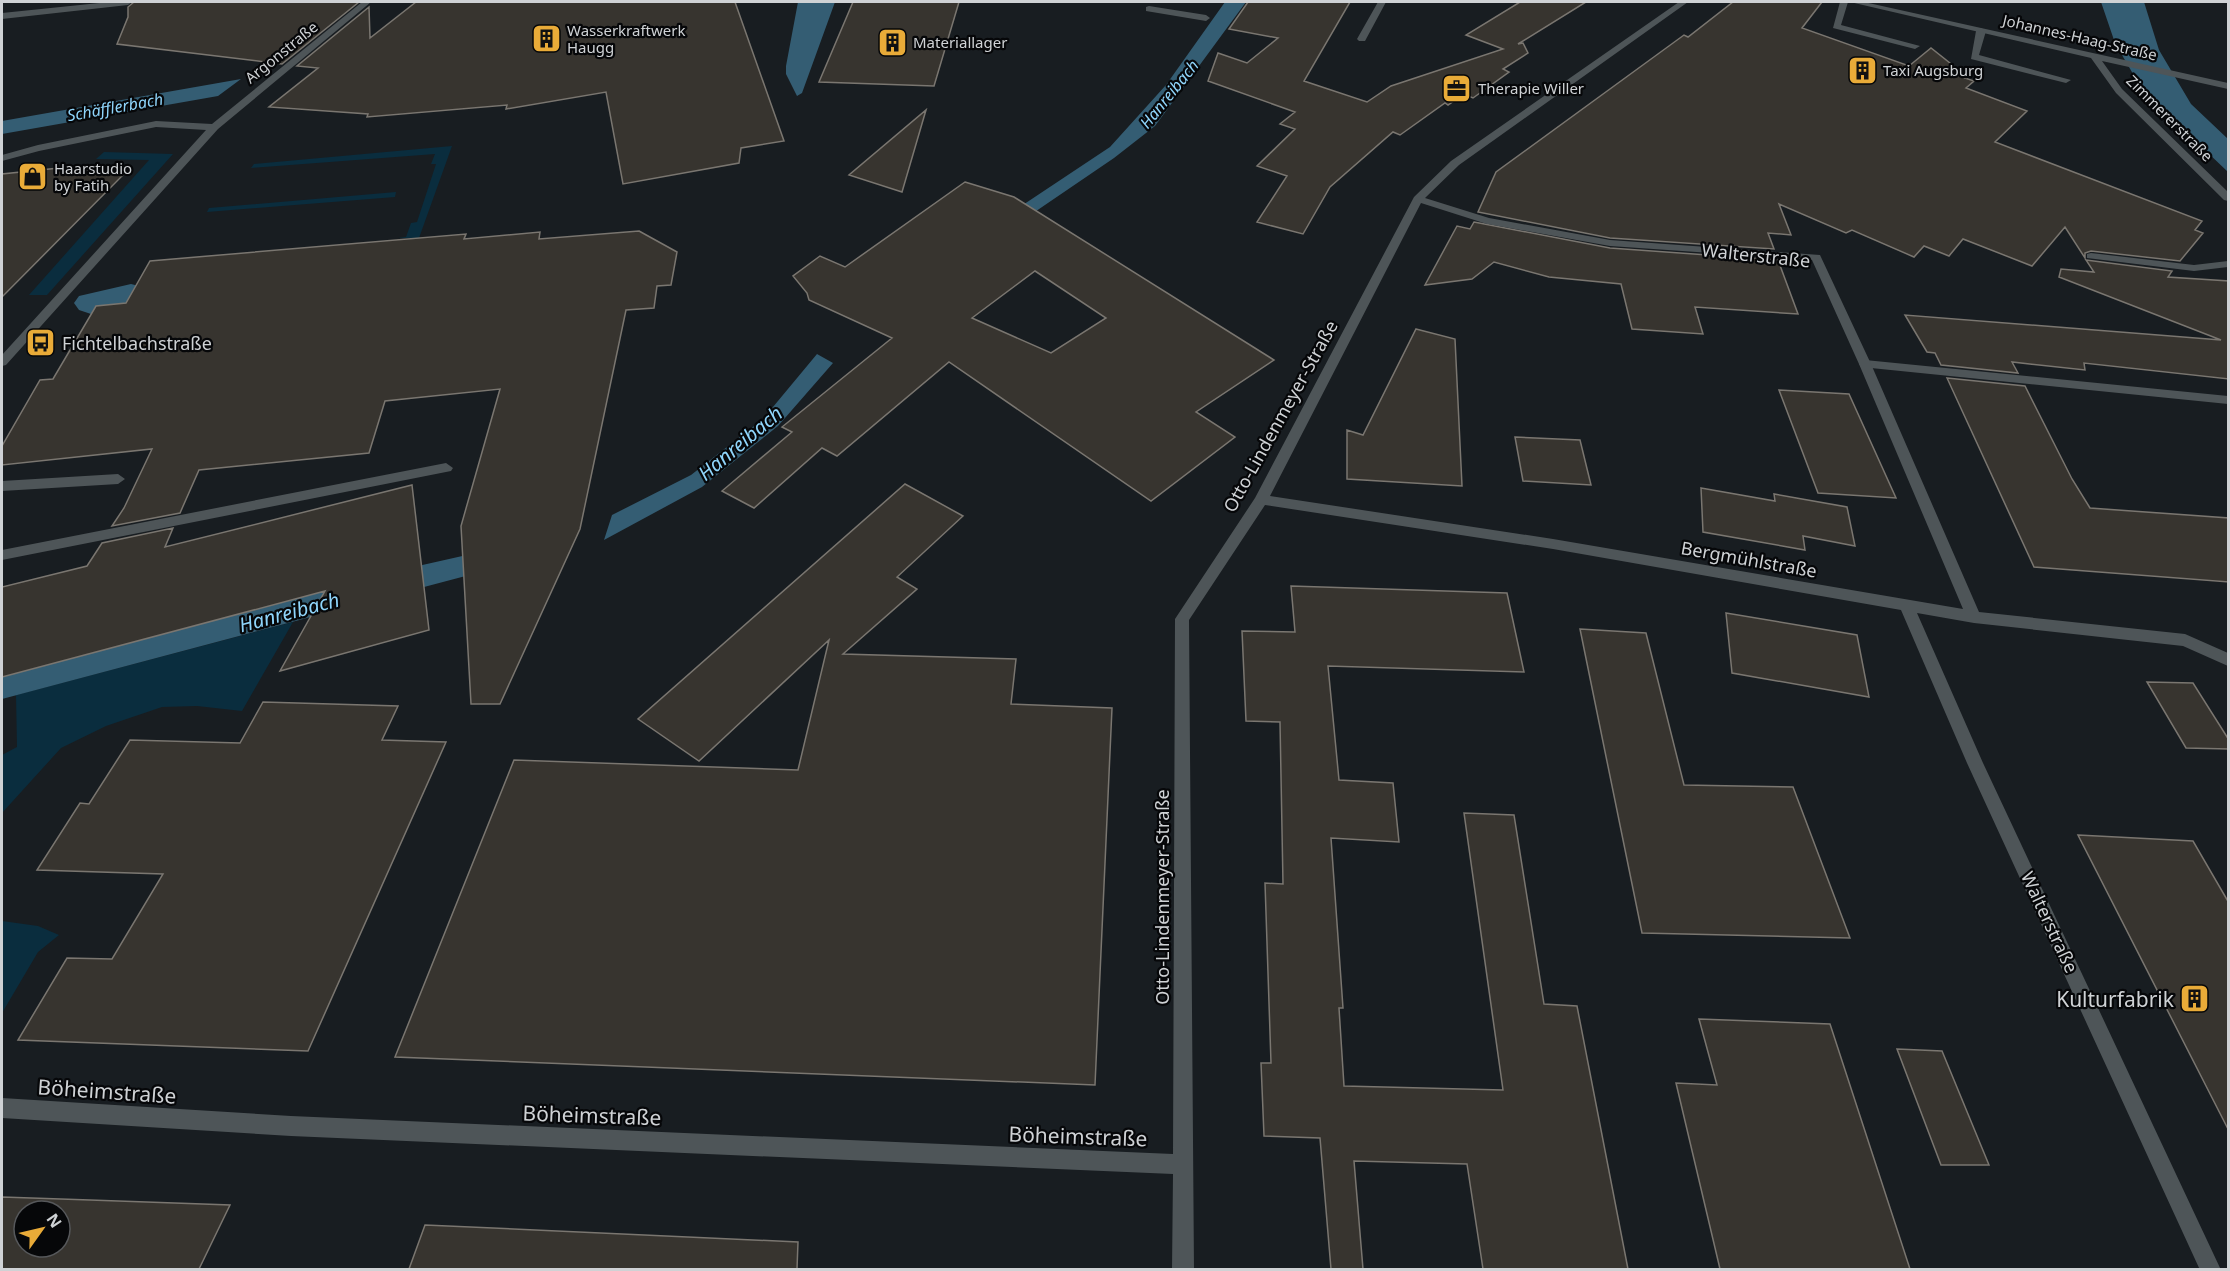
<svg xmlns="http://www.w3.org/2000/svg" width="2230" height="1271" font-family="'Noto Sans',sans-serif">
<rect width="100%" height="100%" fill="#181d21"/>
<!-- green -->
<path fill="#0a2d3e" d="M452,146L419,238H398L406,237L411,223L417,222L436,164H431L435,154L251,168L254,164Z
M104,152L173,154L47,295H29L149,160L96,159Z
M396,192L395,197L207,212L209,208Z
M293,622L242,711L197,706L162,707L106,726L61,748L2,813V755L17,747L16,695Z
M2,921L38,926L59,935L38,952L2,1013Z"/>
<!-- water -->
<path fill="#345d73" d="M798,2H835L802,93L797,96L786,74V66Z
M1225,2H1246L1155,126L1114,158L979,250L964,244L1110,147L1166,85Z
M2101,2H2144L2159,50L2191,104L2228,139V172L2143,91L2115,43Z
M241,79L218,96L2,134V121Z
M817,354L833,363L778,426L702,487L604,540L612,515L691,475L763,419Z
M578,530L571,548L2,699V677L418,566Z"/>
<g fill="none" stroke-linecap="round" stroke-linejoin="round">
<!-- canal -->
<path fill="#345d73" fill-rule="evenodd" d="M131,284L143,287L148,294L143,301L91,314L79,310L74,303L79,296Z"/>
</g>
<!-- building -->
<path fill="#37342f" stroke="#7a7670" stroke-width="1.5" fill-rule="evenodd" d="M134,2H359L282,64L117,44L128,17V7Z
M416,2H735L784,141L741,148L739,163L623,184L606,92L506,109L507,105L367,117L368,114L269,107L318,68L297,66L369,7L370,38Z
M853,2H959L934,86L819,82Z
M1248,2H1350L1304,81L1367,102L1391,86L1503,49L1466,35L1520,2H1586L1518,44L1523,43L1528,53L1503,69L1509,72L1473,98L1464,94L1448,105L1445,103L1400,135L1393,132L1330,187L1303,234L1257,222L1287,176L1257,166L1295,129L1280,124L1295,112L1208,81L1218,53L1247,63L1278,38L1229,29Z
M1733,2H1822L1802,28L1909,66L1931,48L1960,71L1956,75L1974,81L1966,88L2027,111L1995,142L2202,221L2195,230L2203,233L2180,261L2091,251L2085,253V258L2065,227L2032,266L1963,239L1949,256L1924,246L1914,257L1852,230L1846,233L1779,204L1791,235L1768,233L1774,249L1610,238L1478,212L1496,172L1684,35L1688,37Z
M926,110L902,192L849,175Z
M59,168L125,173L2,297V174Z
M965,182L1014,197L1274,360L1196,412L1235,437L1151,501L949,362L837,456L822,448L754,508L722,491L792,432L782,427L892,338L809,300L807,293L793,276L820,256L845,267ZM1035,271L1106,318L1051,353L972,318Z
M1474,222L1610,248L1778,260L1798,314L1695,307L1703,334L1632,329L1621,284L1549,277L1494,262L1472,279L1425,285L1457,226L1470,229Z
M639,231L677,252L671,285L657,286L654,308L626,310L580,529L500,704H471L461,526L500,389L385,401L369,453L199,470L180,513L112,526L124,508L152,449L2,465V446L40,380L53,379L96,306L126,303L150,261L466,234L464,239L540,232L539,239Z
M2086,260L2172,271L2168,277L2229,281V379L2084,363L2085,370L2012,362L2018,373L1941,365L1935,353L1927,352L1905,315L2221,340L2059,277L2061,269L2094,272Z
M1416,329L1455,339L1462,486L1347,479V430L1363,435Z
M1947,378L2025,386L2072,479L2090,508L2229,518V582L2034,567Z
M1779,390L1849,394L1896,498L1818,493Z
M1515,437L1580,440L1591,485L1523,481Z
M905,484L963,516L897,577L917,589L843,654L1016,659L1011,704L1112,708L1095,1085L395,1057L514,760L798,770L829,640L699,761L638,719Z
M412,485L429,630L280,671L325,591L2,677V587L87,566L102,543L173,528L165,547Z
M1701,488L1775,501L1774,494L1847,507L1855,546L1803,536L1805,550L1703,532Z
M1291,586L1507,593L1524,672L1328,666L1339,780L1393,783L1399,842L1331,838L1343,1008H1339L1344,1086L1503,1090L1464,813L1514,815L1544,1004L1577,1006L1628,1269H1483L1467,1164L1354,1161L1363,1269H1331L1320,1138L1264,1136L1261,1063H1271L1265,883L1283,884L1280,722L1246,721L1242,631L1295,632Z
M1726,613L1857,635L1869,697L1732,673Z
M1580,629L1646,633L1684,785L1793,787L1850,938L1642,933Z
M2147,682L2193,683L2229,740V749L2186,748Z
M263,702L398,706L382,740L446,742L308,1051L18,1040L67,958L112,959L163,874L37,870L80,803L89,804L130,740L240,743Z
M2078,835L2193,841L2229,903V1131Z
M1699,1019L1830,1024L1910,1269H1720L1676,1083L1717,1085Z
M1897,1049L1942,1051L1989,1165H1941Z
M2,1197L90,1200L230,1205L199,1269H2ZM24,1211H60V1247H24Z
M425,1225L798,1242L797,1269H409Z"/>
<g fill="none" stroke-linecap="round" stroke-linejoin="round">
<!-- lane -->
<path fill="#4e5558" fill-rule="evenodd" d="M109,2H132L128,5L2,19V13Z
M1378,2H1386L1365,41H1359L1357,39Z
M1840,2H1848L1841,25L1920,46L1915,49L1833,28Z
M1149,6L1206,15L1210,18L1206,21L1146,11V7Z
M1981,28L1986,31L1979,55L2071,80L2066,83L1971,59L1976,31Z
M2091,253L2194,265L2228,261V267L2194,271L2087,258V254Z
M1865,360L2228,396V404L1861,367L1859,364Z
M446,463L453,468L451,471L2,560V550Z
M118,474L125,479L118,484L2,491V481Z"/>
<!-- street -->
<path fill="#4e5558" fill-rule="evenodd" d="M362,2H371L218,129L6,365L2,366V355L206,130L156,127L39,151L2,161V155L38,145L156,121L212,124Z
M1679,2H1688L1459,165L1425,198L1489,218L1610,240L1820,255L1871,364L1979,612L2185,634L2228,653V666L2183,646L1974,623L1917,613L1983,763L2221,1270H2200L1967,763L1901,610L1553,549L1265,505L1189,620L1194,1270H1172L1173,1174L291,1136L2,1118V1098L291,1116L1173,1154L1175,619L1255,498L1414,197L1451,161ZM1421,203L1487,224L1610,246L1812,260L1859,364L1963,609L1553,539L1270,496Z
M1850,2H1864L2228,83V89L2102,61L2122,89L2228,192V201L2224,200L2116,93L2091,58Z"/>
</g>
<!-- icons -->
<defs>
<symbol id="building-square" viewBox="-11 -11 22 22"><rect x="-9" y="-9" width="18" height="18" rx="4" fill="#e9ab38" stroke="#060709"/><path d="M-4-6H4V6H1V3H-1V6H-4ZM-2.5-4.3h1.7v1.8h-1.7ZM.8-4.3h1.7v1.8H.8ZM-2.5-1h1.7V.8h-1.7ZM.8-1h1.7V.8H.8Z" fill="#111"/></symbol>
<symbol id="office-square" viewBox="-11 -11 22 22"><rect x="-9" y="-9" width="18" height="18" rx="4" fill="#e9ab38" stroke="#060709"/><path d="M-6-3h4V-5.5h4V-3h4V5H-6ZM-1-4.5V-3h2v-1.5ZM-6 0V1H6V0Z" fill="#111"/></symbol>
<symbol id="shop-square" viewBox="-11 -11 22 22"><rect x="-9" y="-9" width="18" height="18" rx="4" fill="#e9ab38" stroke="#060709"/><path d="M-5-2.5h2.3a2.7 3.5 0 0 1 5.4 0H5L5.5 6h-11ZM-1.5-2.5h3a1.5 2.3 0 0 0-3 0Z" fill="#111"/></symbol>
<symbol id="bus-square" viewBox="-11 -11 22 22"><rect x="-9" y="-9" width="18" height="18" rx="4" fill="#e9ab38" stroke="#060709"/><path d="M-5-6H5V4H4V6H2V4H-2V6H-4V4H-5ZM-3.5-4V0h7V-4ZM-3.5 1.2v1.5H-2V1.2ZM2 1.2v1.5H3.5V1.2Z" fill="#111"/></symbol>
</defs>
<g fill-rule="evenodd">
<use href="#building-square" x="530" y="22" width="33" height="33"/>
<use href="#building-square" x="876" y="26" width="33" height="33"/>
<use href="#building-square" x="1846" y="54" width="33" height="33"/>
<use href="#office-square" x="1440" y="72" width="33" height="33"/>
<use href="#shop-square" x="16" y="160" width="33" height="33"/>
<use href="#bus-square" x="24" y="326" width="33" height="33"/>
<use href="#building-square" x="2178" y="982" width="33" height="33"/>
</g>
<g text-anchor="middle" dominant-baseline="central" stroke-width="4.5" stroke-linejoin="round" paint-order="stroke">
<!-- far-poi labels -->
<g font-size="15" fill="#cfd2d5" stroke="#060709" text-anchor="start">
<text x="567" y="30">Wasserkraftwerk<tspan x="567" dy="17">Haugg</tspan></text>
<text x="913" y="42">Materiallager</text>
<text x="1883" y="70">Taxi Augsburg</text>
<text x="1478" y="88">Therapie Willer</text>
<text x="54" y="168">Haarstudio<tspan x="54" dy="17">by Fatih</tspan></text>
</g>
<!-- far-street labels -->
<g font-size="15" fill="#cfd2d5" stroke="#060709">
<text transform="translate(2080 37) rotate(13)">Johannes-Haag-Straße</text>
<text transform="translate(281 52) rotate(-39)">Argonstraße</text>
<text transform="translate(2170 118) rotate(45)">Zimmererstraße</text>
</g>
<!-- far-water labels -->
<g font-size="16" font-style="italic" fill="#8fd5fb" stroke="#060709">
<text transform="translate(1169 94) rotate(-51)">Hanreibach</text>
<text transform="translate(115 107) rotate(-10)">Schäfflerbach</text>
</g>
<!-- street labels -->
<g font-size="18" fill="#cfd2d5" stroke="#060709">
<text transform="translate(1756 255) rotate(6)">Walterstraße</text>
<text transform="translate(1280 416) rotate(-61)">Otto-Lindenmeyer-Straße</text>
<text transform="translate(1749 559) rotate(10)">Bergmühlstraße</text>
<text transform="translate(1162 897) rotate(-90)">Otto-Lindenmeyer-Straße</text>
<text transform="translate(2050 922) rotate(65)">Walterstraße</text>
</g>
<!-- poi labels -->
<g font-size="18" fill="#cfd2d5" stroke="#060709" text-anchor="start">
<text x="62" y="343">Fichtelbachstraße</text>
</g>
<!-- water labels -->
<g font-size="20" font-style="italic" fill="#8fd5fb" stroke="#060709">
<text transform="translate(740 443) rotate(-40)">Hanreibach</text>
<text transform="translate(289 612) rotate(-15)">Hanreibach</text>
</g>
<!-- near-poi labels -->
<g font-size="21" fill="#cfd2d5" stroke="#060709" text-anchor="end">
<text x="2174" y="999">Kulturfabrik</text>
</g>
<!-- near-street labels -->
<g font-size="21" fill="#cfd2d5" stroke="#060709">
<text transform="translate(107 1091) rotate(4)">Böheimstraße</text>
<text transform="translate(592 1115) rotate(2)">Böheimstraße</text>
<text transform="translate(1078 1136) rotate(2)">Böheimstraße</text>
</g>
</g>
<!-- border -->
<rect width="2230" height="1271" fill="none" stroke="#cfd2d5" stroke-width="6"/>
<!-- north arrow -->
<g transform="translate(42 1229) rotate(56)"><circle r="28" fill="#060709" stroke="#56585b" stroke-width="1.5"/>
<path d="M0-4.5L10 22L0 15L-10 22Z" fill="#e9ab38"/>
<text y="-9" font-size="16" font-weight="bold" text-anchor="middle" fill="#cfd2d5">N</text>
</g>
</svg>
